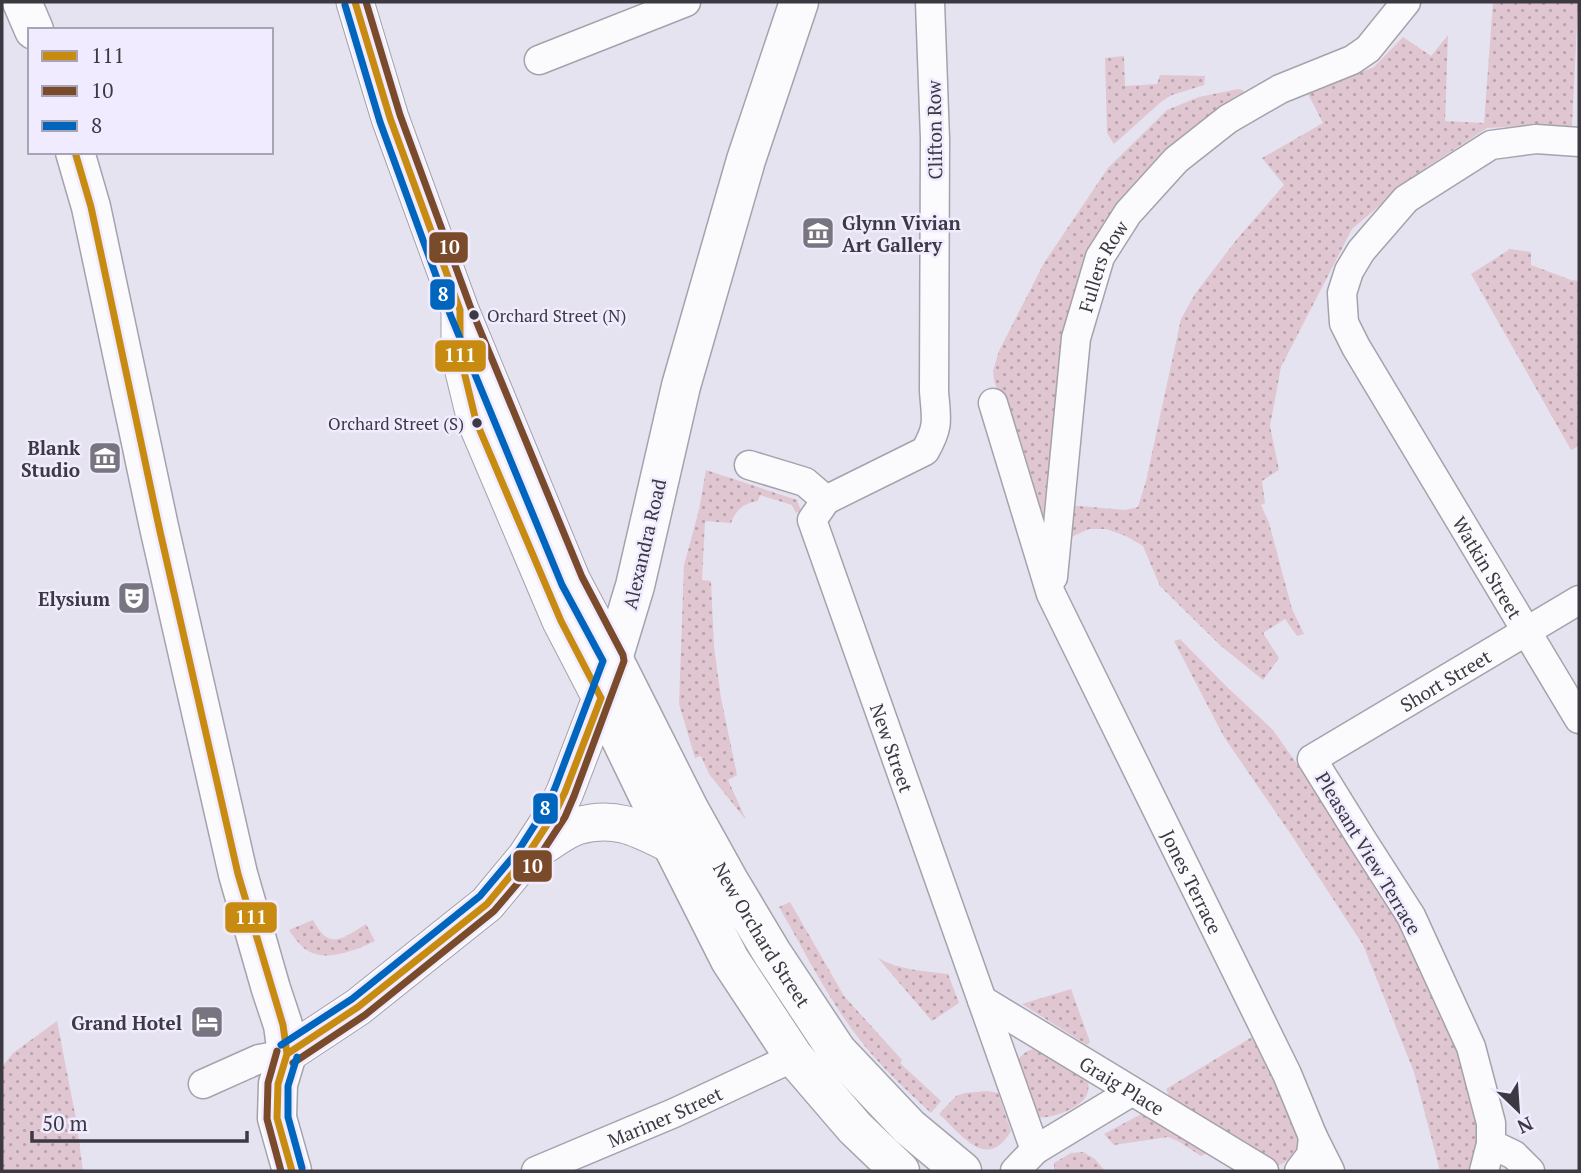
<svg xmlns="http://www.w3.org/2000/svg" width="1581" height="1173" font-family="'PT Serif',serif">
<defs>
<pattern id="grass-dots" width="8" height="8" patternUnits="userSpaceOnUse" patternTransform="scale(1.75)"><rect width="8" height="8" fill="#e0c6d1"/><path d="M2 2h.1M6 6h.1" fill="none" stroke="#b7a2ab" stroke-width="1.8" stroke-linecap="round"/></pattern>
</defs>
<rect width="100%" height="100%" fill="#e6e3f0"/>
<!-- grass -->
<path fill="url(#grass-dots)" d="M1493,2H1578L1572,128L1527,126L1487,128L1418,173L1352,229L1281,367L1270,426L1279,470L1262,481L1265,503L1261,505L1269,523L1292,609L1304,634L1297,636L1285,619L1263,633L1279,658L1263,680L1221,646L1160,586L1143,546L1126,536L1106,529H1089L1069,538L1068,505L1125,510L1138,507L1146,481L1181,319L1195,294L1237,239L1284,185L1262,158L1323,123L1308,94L1374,67L1403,37L1431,56L1448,35L1445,121L1484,123Z
M1124,56L1125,86L1157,84L1160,75L1205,76L1204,85L1172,95L1161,102L1114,144L1107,133L1105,58Z
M1238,89L1243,90L1244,94L1142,185L1067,354L1049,475L1047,527L1039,531L994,380L993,371L999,351L1044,263L1108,168L1167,110L1199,97Z
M1510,249L1531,252V265L1571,280L1579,281V446L1571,450L1471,274Z
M706,470L797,500L801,511L796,513L792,505L760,495L758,501C745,503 736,509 731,523L705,521L702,580L711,581L714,647L721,698L737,775L728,780L746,820L709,774L701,756L695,758L679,704L684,565L699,510Z
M1180,639L1226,686L1273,730L1319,795L1400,922L1459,1047L1478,1124L1475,1161L1472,1171H1440L1414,1072L1363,945L1292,836L1224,737L1174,641Z
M790,902L844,996L902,1060L900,1063L941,1101L931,1113C906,1090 881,1067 860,1040C828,999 805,952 779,907Z
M313,920C329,951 342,939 366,924L375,941C356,950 328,962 308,951C300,946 294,937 289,930Z
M878,958C899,970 924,971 948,974L959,1003L932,1021Z
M1071,989L1090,1042L1087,1045L1022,1004Z
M57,1021L76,1119L83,1171H2V1067L13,1053Z
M1252,1037L1297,1124C1298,1128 1301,1132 1301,1136C1302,1152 1288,1162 1275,1167L1170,1098L1166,1089Z
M1041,1047L1088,1080C1089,1086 1089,1092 1085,1098C1077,1109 1049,1120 1036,1117L1016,1063C1022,1053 1029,1049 1041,1047Z
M987,1091L998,1093L1011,1131C987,1172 962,1135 939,1114L956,1096L965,1093Z
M1145,1112L1213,1144L1207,1153L1201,1156L1178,1141L1168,1137L1114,1145L1104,1134Z
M1083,1152L1095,1159L1105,1171H1054V1163L1071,1153Z"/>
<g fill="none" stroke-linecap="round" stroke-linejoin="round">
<defs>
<g id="minor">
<path d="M539,60L686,2"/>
<path id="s1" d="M1579,142L1536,139L1491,145L1406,199L1361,251L1349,271L1342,293L1344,323L1356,347L1579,719"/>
<path id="s2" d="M993,403L1051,594L1287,1074L1313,1137L1330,1171"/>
<path d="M749,465L805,482L826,500L925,451C940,425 936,419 934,391L935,139L930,2"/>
<path id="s3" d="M826,500L812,520L1035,1150"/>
<path id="s4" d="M1053,577L1076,338L1100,257L1128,213L1176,160L1228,119L1280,89L1352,60L1368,49L1406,2"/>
<path id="s5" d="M982,1000L1264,1171"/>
<path d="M203,1084L259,1059L287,1054"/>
<path d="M1491,1144L1514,1155L1530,1171"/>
<path id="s6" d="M536,1171L674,1113L794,1057"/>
<path d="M1015,1171L1035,1150L1131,1092"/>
<path d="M1299,1171L1311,1155L1313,1137"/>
<path id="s7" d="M1484,1171L1491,1144V1123L1471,1047L1411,916L1361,838L1312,759L1579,600"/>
</g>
<path id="tertiary" d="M355,2L390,118L460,310L572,581L614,660
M534,852C546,844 564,830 577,826C616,815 638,828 672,845
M287,1054L358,1007L487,904L526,857L556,811L565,792L601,698L561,621L476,421L460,355V310"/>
<path id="secondary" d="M22,2L34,30
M75,152L91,207L159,527L238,874L271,989L283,1025L287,1054L278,1084L277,1118L292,1171"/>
<g id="primary">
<path d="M799,2L746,160L681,386L635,586L601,698L672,845L730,960L794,1057L855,1128L900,1171"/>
<path id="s8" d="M614,660L689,809L729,881L772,953L837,1051L909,1127L962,1171"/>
</g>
</defs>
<!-- minor casing -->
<use href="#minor" stroke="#a4a2ac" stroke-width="31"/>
<!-- tertiary casing -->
<use href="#tertiary" stroke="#a4a2ac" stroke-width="39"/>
<!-- secondary casing -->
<use href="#secondary" stroke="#a4a2ac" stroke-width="41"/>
<!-- primary casing -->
<use href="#primary" stroke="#a4a2ac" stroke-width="41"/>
<!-- minor -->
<use href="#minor" stroke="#fbfbfd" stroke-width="28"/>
<!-- tertiary -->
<use href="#tertiary" stroke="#fbfbfd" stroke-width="37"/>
<!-- secondary -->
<use href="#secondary" stroke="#fbfbfd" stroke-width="38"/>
<!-- primary -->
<use href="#primary" stroke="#fbfbfd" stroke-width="38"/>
<defs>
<path id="bus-1" d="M355,2L390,118L460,310V355L476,421L561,621L601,698
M75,152L91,207L159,527L238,874L283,1025L287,1054L278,1084L277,1118L292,1171
M287,1054L358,1007L487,904L526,857L556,811L565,792L601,698"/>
<path id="bus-2" d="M277,1051L268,1083L267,1119L281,1171
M293,1063L365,1015L494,911L535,863L565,817L574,796L624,661L623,655L582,577L470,306L400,115L366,2"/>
<path id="bus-3" d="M281,1045L352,999L480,896L518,851L547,806L555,788L603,661L562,585L450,314L380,122L345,5
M297,1057L288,1086V1117L302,1168"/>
</defs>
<!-- bus-1 casing -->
<use href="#bus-1" stroke="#f0ebff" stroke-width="12"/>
<!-- bus-2 casing -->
<use href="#bus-2" stroke="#f0ebff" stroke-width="12"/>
<!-- bus-3 casing -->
<use href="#bus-3" stroke="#f0ebff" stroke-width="12"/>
<!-- bus-1 -->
<use href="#bus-1" stroke="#c88b11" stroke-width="7"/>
<!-- bus-2 -->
<use href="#bus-2" stroke="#7a4b2a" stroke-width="7"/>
<!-- bus-3 -->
<use href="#bus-3" stroke="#0065bd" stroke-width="7"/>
</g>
<!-- icons -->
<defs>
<symbol id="museum-square" viewBox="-11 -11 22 22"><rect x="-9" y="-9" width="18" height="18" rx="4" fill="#787480" stroke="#f0ebff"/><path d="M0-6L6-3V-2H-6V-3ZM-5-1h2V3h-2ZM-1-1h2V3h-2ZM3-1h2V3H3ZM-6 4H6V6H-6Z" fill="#fff"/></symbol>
<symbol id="theatre-square" viewBox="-11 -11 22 22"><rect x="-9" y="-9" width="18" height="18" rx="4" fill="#787480" stroke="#f0ebff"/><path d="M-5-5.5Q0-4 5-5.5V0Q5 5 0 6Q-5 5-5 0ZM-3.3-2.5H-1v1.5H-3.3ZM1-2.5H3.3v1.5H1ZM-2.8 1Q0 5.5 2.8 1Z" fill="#fff"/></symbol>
<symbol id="hotel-square" viewBox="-11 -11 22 22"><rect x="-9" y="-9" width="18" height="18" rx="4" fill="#787480" stroke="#f0ebff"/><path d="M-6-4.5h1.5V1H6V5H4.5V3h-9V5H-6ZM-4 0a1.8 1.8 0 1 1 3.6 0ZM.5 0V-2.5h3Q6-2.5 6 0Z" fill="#fff"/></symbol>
</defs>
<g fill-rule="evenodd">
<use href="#museum-square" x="799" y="214" width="38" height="38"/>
<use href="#museum-square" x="86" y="439" width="38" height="38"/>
<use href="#theatre-square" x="115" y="579" width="38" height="38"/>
<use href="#hotel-square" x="188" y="1003" width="38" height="38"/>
</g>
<!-- markers -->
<g fill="#3c3943" stroke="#f0ebff" stroke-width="2.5">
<circle cx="474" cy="315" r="6"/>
<circle cx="477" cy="423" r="6"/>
</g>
<g text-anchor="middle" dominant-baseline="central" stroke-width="5" stroke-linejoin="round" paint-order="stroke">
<!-- bus labels -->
<g font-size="17" fill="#3c3943" stroke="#f0ebff" text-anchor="start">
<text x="487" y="315">Orchard Street (N)</text>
<text x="464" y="423" text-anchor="end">Orchard Street (S)</text>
</g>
<!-- street labels -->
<g font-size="19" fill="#3c3943" stroke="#f0ebff">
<text transform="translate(934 130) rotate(-91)">Clifton Row</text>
<text stroke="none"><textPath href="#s4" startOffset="317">Fullers Row</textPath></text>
<text transform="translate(644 544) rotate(-77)">Alexandra Road</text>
<text stroke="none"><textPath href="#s1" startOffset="618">Watkin Street</textPath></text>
<text stroke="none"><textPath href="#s7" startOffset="612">Short Street</textPath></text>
<text stroke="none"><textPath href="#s3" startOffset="266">New Street</textPath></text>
<text transform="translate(1369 853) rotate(59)">Pleasant View Terrace</text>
<text stroke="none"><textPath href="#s2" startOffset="520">Jones Terrace</textPath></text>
<text stroke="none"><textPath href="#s8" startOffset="312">New Orchard Street</textPath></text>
<text stroke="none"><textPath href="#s5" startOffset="164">Graig Place</textPath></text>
<text stroke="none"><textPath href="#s6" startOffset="140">Mariner Street</textPath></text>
</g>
<!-- poi labels -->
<g font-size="19" font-weight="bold" fill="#3c3943" stroke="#f0ebff" text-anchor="end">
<text x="842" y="222" text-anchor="start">Glynn Vivian<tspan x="842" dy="22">Art Gallery</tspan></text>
<text x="80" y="447">Blank<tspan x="80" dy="22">Studio</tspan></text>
<text x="110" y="598">Elysium</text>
<text x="182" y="1022">Grand Hotel</text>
</g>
</g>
<g stroke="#f0ebff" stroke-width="2.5">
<rect x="428" y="231" width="41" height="33" rx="7" fill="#7a4b2a"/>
<rect x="429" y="278" width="27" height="33" rx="7" fill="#0065bd"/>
<rect x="434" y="339" width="53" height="34" rx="7" fill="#c88b11"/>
<rect x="532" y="792" width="27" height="33" rx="7" fill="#0065bd"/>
<rect x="512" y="849" width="41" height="34" rx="7" fill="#7a4b2a"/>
<rect x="224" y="901" width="54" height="33" rx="7" fill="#c88b11"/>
</g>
<g font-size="19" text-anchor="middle" font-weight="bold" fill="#fff">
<text x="449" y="254">10</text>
<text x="443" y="301">8</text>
<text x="460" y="362">111</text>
<text x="545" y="815">8</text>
<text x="532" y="873">10</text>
<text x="251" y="924">111</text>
</g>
<!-- border -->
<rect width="1581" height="1173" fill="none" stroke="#3c3943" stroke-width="7"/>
<!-- legend -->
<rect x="28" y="28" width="245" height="126" fill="#f0ebff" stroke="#a8a4b4" stroke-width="2"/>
<rect x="42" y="51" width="35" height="10" fill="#c88b11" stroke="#a8a4b4" stroke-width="2"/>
<text x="91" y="63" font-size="21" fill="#3c3943">111</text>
<rect x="42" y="86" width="35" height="10" fill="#7a4b2a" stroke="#a8a4b4" stroke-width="2"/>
<text x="91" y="98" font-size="21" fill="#3c3943">10</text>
<rect x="42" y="121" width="35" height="10" fill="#0065bd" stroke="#a8a4b4" stroke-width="2"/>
<text x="91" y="133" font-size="21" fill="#3c3943">8</text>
<!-- north arrow -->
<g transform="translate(1518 1110) rotate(155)" stroke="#f0ebff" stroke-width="5" paint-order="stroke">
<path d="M0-5L12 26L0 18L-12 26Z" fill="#3c3943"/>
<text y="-10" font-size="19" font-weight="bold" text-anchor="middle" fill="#3c3943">N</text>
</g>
<!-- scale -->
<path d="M32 1131v10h215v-10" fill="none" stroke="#3c3943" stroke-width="3.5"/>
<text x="42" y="1131" font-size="21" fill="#3c3943" stroke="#f0ebff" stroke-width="5" paint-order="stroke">50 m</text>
</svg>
